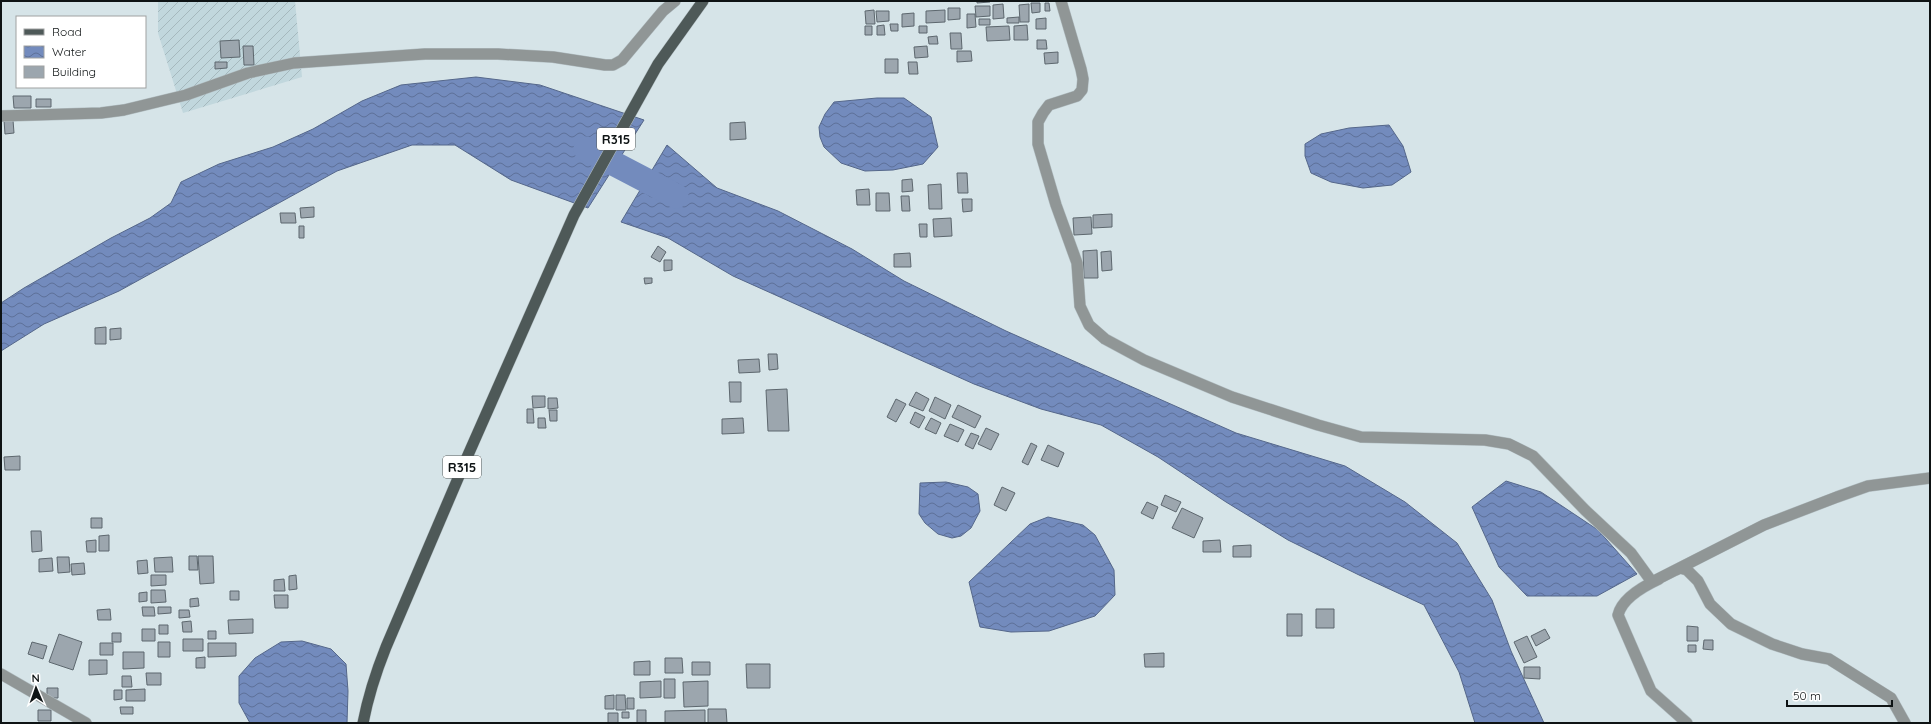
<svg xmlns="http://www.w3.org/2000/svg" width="1931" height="724" font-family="Quicksand,sans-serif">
<defs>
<pattern id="industrial-furrows" width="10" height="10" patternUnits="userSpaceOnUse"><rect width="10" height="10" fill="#c1d7dd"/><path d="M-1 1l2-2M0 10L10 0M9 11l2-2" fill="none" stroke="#a5b8bd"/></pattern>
<pattern id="water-waves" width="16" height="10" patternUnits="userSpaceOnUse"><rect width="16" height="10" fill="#738bbd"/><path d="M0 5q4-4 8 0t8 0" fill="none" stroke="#5d7098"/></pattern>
</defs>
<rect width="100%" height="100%" fill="#d6e4e8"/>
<!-- industrial -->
<path fill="url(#industrial-furrows)" d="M158,1H295L302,77L183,113L158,33Z"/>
<!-- water -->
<path fill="url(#water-waves)" stroke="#55678a" d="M476,77L540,85L644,120L588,208L511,180L455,145H412L337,171L119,291L44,324L1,351V303L24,288L111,238L150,218L171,203L181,182L219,164L273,147L313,129L362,101L401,85Z
M877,98H904L931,117L938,147L923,164L893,170L865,171L841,163L824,147L820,137L819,127L825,114L834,102Z
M1389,125L1403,146L1411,172L1392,185L1363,188L1331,182L1311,173L1305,156V144L1321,134L1349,128Z
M667,145L717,188L778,211L852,249L904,281L1006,331L1236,433L1345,466L1405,502L1457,543L1492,600L1511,651L1544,723H1475L1459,672L1424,605L1359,575L1288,540L1226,502L1158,457L1101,425L1041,409L974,384L733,276L668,238L621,222Z
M1506,481L1541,492L1598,530L1637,574L1597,596H1527L1499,567L1472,507Z
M946,482L968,487L978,494L980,511L971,528L961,536L952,538L938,534L925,523L919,514L920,483Z
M1048,517L1083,525L1095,535L1114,570L1115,595L1095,616L1049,631L1011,632L980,627L969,582L1030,524Z
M302,641L331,649L346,664L348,691L347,723H250L239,703V676L255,658L281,642Z"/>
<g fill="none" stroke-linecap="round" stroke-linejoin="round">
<!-- river -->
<path stroke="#738bbd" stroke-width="25" d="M586,149L676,196"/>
</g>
<!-- building -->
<path fill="#9ca6ae" stroke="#5d676e" d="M977,1H990V2L977,3Z
M1031,3H1040V12L1032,13Z
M1045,3H1049L1050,11H1045Z
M1003,4L1004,18L993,19V5Z
M1029,4V22H1020L1019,5Z
M975,6H990V16L976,17Z
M948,8H960V19L948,20Z
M874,10L875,24H866L865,11Z
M945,10V22L926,23V11Z
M876,11H889V21L877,22Z
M914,13V26L902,27V14Z
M967,14H975L976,27L967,28Z
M1019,17V23H1007V18Z
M1046,18V29H1036V19Z
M979,19H990V25H979Z
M890,24H898V31H891Z
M884,25L885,35H877V26Z
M1027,25L1028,40H1014V26Z
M865,26H872V35H865Z
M919,26H927V33H919Z
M1009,26L1010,40L987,41L986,27Z
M950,33H961L962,49H951Z
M937,36L938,44H929L928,37Z
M239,40L240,57L221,58L220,41Z
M1037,40H1046L1047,49H1037Z
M243,46H253L254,65H244Z
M927,46L928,57L915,58L914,47Z
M957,51H971L972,61L957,62Z
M1058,52V63L1045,64L1044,53Z
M885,59H898V73H885Z
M215,62H227V68L215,69Z
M908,62H917L918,74H909Z
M13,96H31V108H14Z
M36,99H51V107H36Z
M4,120H13L14,133L5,134Z
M745,122L746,139L730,140V123Z
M957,173H967L968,193H958Z
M912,179L913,191L902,192V180Z
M941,184L942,209H929L928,185Z
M869,189L870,205H857L856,190Z
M876,193H889L890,211H876Z
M901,196H909L910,211H902Z
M962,199H972V211L963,212Z
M314,207V217L301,218L300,208Z
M280,213H295L296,223H281Z
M1112,214V227L1093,228V215Z
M1091,217L1092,234L1074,235L1073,218Z
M951,218L952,236L934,237L933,219Z
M919,224H927V237H920Z
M299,226H304V238H299Z
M658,246L666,252L660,262L651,257Z
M1097,250L1098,278H1084L1083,251Z
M1111,251L1112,270L1102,271L1101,252Z
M910,253L911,267H894V254Z
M664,260H672V270L664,271Z
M644,278H652V283L645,284Z
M106,327V344H95V328Z
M121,328V339L110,340V329Z
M768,354H777L778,369L769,370Z
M759,359L760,372L739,373L738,360Z
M729,382H741V402H730Z
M787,389L789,431H768L766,390Z
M916,392L929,399L923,411L909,405Z
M532,396H545V407L533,408Z
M935,397L951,405L945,419L929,411Z
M548,398H557L558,408L548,409Z
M896,399L906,404L896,422L887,417Z
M958,405L981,416L975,428L952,417Z
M527,409H533L534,423H527Z
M549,410H557V421H550Z
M915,412L925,417L919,428L910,423Z
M538,418H545L546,428H538Z
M743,418L744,433L722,434V419Z
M931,418L941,423L936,434L925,429Z
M950,424L964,430L958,442L944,436Z
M986,428L999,434L991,450L978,444Z
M971,433L979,436L973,449L965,445Z
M1031,443L1037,446L1028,465L1022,462Z
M1048,445L1064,453L1058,467L1041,460Z
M20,456V470H5L4,457Z
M1002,487L1015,493L1006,511L994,505Z
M1165,495L1181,502L1176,512L1161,505Z
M1147,502L1158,507L1153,519L1141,513Z
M1182,508L1203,518L1194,538L1172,528Z
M91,518H102V528H91Z
M31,531H41L42,551L32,552Z
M109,535V551H99V536Z
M96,540V552H87L86,541Z
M1220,540L1221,552H1203V541Z
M1251,545V557H1233V546Z
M189,556H197L198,570H189Z
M198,556H213L214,583L200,584Z
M57,557H69L70,572L58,573Z
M172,557L173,572H155L154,558Z
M52,558L53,571L39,572V559Z
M147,560L148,573L138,574L137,561Z
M84,563L85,574L72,575L71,564Z
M151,575H166V585L151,586Z
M296,575L297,589L289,590V576Z
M284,579L285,591H274V580Z
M151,590H165L166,602L151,603Z
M230,591H239V600H230Z
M147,592V601L139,602V593Z
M274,595H288V608H275Z
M198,598L199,606L190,607V599Z
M142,607H154L155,616H143Z
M158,607H171V613L158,614Z
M110,609L111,620H98L97,610Z
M1316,609H1334V628H1316Z
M179,610H189L190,617L179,618Z
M1287,614H1302V636H1287Z
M253,619V633L229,634L228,620Z
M191,621L192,632H183L182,622Z
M159,625H168V634H159Z
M1687,626L1698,627V641H1687Z
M142,629H155V641H142Z
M1545,629L1550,638L1536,646L1531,636Z
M208,631H216V639H208Z
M112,633H121V642H112Z
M59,634L82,642L73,670L49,662Z
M1527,636L1537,657L1524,663L1514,642Z
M183,639H203V651H183Z
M1704,640H1713V650L1703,649Z
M32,642L47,646L43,659L28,654Z
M158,642H170V657H158Z
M100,643H113V655H100Z
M208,643H236V656L208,657Z
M1688,645H1696V652H1688Z
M123,652H144V668L123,669Z
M1164,653V667H1145L1144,654Z
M205,657V668H196V658Z
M665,658H682L683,673H665Z
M89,660H107V674L89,675Z
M650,661V675H634V662Z
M692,662H710V675H692Z
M746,664H770V688H747Z
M1524,667H1540V679L1524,678Z
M146,673H161V685H147Z
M122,676H131L132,687H122Z
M664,679H675V698H664Z
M661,681V697L640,698V682Z
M708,681V706L684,707L683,682Z
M47,688H58V698H47Z
M145,689V701H126V690Z
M114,690H122V699L114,700Z
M614,695V709H605V696Z
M616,695H625L626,710H616Z
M627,698H634V709H627Z
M120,707H133V714H121Z
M708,709H726L727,723H708Z
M38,710H51V721H38Z
M637,710H646V723H637Z
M705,710V723H665V711Z
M622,712H629V718H622Z
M608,713H618V723H608Z"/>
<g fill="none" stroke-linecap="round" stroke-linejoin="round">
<defs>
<path id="minor" d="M1061,1L1081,69L1083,79L1082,90L1077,96L1049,105L1043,113L1038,122V144L1056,205L1077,263L1080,306L1089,325L1105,339L1144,360L1232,397L1318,425L1361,437L1485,440L1509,444L1533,456L1585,510L1631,553L1652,582L1764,525L1837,497L1868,486L1930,478
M1,116L101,113L124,110L186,95L248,73L294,63L425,54H498L553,57L605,65H613L622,60L663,11L675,1
M1676,570L1680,568L1687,570L1698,581L1710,604L1731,624L1772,644L1802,654L1829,659L1891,698L1905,723
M1659,579C1644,586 1622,598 1618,615L1651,691L1687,723
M1,674L86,723"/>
<path id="primary" d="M363,723C368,697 376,672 386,647L468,455L574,215L658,64L703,1"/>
</defs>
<!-- minor casing -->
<use href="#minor" stroke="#b2bec2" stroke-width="12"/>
<!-- primary casing -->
<use href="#primary" stroke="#b2bec2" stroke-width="12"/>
<!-- minor -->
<use href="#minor" stroke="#909696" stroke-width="11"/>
<!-- primary -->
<use href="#primary" stroke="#4e5958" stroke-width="11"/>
</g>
<g text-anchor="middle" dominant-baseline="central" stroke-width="3.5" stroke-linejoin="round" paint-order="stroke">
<!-- shield labels -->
<g fill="#fff" stroke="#565a5a" stroke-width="1">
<rect x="597" y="128" width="38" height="22" rx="3"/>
<rect x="443" y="456" width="38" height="22" rx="3"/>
</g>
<g font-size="13" font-weight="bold" fill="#0e1314">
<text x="616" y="139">R315</text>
<text x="462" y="467">R315</text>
</g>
</g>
<!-- border -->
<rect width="1931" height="724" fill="none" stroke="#0e1314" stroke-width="4"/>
<!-- legend -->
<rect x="16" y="16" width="130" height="72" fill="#ffffff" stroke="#9fa1a1"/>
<rect x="24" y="29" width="20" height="6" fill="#4e5958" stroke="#9fa1a1"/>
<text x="52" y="36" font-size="12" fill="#0e1314">Road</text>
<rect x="24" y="46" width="20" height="12" fill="url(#water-waves)" stroke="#9fa1a1"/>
<text x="52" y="56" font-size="12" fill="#0e1314">Water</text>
<rect x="24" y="66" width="20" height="12" fill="#9ca6ae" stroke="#9fa1a1"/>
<text x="52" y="76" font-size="12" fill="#0e1314">Building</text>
<!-- north arrow -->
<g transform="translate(36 688) rotate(358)" stroke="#ffffff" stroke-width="3" paint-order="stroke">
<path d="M0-3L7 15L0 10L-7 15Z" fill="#0e1314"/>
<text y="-6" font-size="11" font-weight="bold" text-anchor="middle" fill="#0e1314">N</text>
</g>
<!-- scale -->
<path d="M1787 700v6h105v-6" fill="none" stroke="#0e1314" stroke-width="2"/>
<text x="1793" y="700" font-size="12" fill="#0e1314" stroke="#ffffff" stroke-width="3" paint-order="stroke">50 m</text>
</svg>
